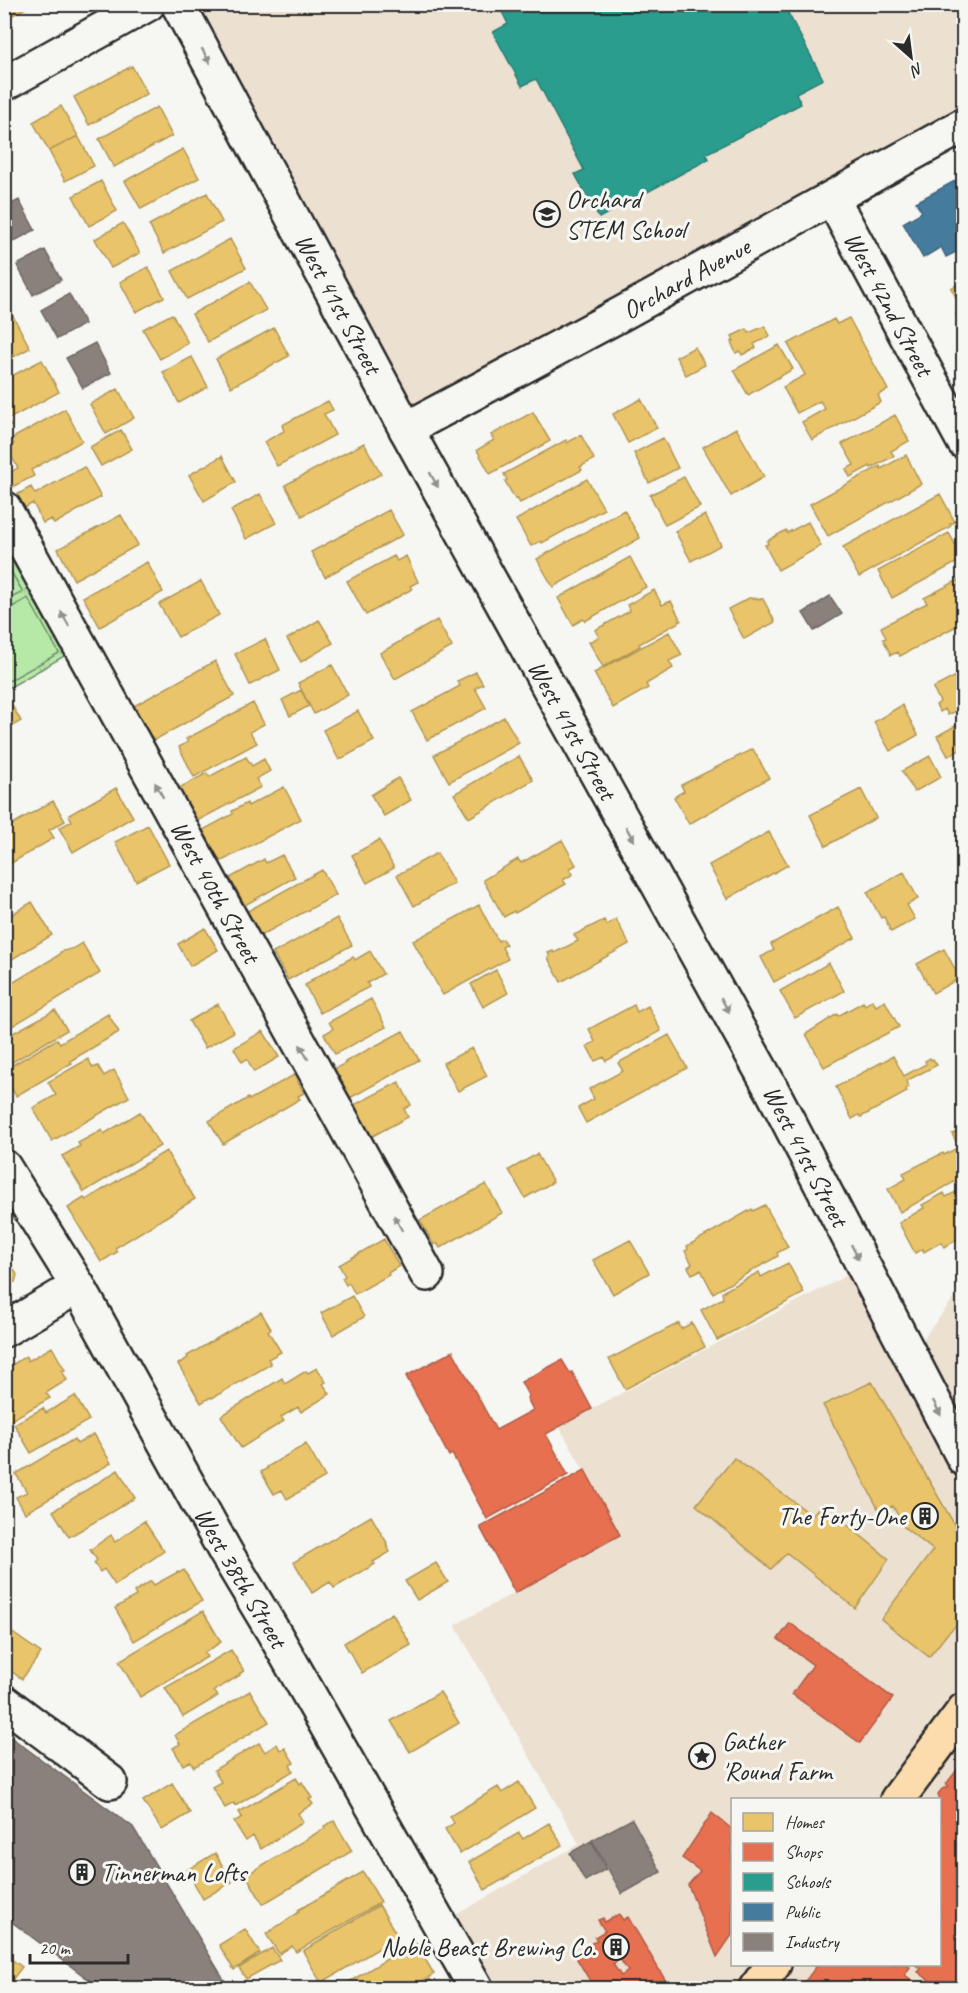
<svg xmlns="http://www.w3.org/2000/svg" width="968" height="1993" font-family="Caveat,sans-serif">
<defs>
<pattern id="park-tufts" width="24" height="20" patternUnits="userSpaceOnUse" patternTransform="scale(1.5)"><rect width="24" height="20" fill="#b6e8a8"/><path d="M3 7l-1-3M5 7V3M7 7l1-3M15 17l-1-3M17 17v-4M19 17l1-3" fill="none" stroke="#9dc791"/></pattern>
</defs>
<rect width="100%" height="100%" fill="#f6f6f2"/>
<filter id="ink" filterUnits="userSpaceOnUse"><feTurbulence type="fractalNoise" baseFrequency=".0167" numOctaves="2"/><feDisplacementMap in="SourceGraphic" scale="12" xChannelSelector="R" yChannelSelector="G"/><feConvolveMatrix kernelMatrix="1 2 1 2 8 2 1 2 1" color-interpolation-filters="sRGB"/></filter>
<g filter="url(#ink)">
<!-- built -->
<path fill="#ece0d1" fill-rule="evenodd" d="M178,5H963V125L406,429Z
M863,1267L910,1356L963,1286V1988H476L440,1924L579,1844L455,1625L620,1535L559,1426ZM732,1800H940V1964H732Z"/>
<!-- park -->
<path fill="url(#park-tufts)" stroke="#708a6a" stroke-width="1.5" d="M4,508L80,647L5,690H4Z"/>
<!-- pitch -->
<path fill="#b6e8a8" stroke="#708a6a" stroke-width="1.5" d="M4,560L23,592L5,601H4Z
M28,598L59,653L5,683V611Z"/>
<!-- homes -->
<path fill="#e9c46a" stroke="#b09657" stroke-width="1.5" d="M4,4H31V5L4,20Z
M132,66L147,94L89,125L74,97Z
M61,106L78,136L49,151L33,122Z
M157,107L172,136L114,167L99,139Z
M78,136L94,166L65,181L49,151Z
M183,149L199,178L141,209L125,181Z
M101,181L117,211L89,226L73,196Z
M207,193L222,222L164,253L149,225Z
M123,223L140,253L111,268L95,239Z
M230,239L246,268L187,299L172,271Z
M148,267L164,297L136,312L120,282Z
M964,278V323L961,324L956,314L963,310L951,288L962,282L961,280Z
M250,282L266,310L208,342L192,314Z
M172,314L188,343L160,359L143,329Z
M13,316L30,348L4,362V320Z
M849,318L888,390L878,395L881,402L812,440L802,422L825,409L820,401L797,413L783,387L805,375L788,344L834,319L837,324Z
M765,326L770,336L754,344L756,348L742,355L740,351L736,353L731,342L734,341L732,336L747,329L749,333Z
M274,328L289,356L231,387L216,359Z
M779,345L793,369L748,395L734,370Z
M695,347L705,365L686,375L676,357Z
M192,357L208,387L179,403L163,372Z
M42,360L59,392L7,420L11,426L4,429V380Z
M118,389L134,418L106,434L90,404Z
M641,399L657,428L628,443L613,414Z
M328,401L333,410L324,414L335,435L277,466L264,442L284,431L282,425Z
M65,409L82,441L31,470L34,476L12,487L5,475L18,468L7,448L14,444L11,439Z
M533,412L550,441L490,474L477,450L494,440L491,435Z
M895,415L909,441L891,451L894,456L871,468L870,466L850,477L846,469L854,465L842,444Z
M736,428L764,477L731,496L703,447Z
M121,430L132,449L101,466L90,447Z
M581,435L594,459L580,467L582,470L520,503L517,498L515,499L505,481L507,480L504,474L566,440L567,443Z
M663,438L678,468L649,483L634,453Z
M364,443L381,474L302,516L285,485Z
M906,455L921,484L828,536L810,504L880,466L881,469Z
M222,456L236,482L204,501L189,475Z
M84,467L101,497L54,524L51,519L43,523L33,503L21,510L13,497L31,487L35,494Z
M684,477L700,507L665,525L650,495Z
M587,479L604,509L542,543L541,541L531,546L516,520Z
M260,494L276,523L246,539L231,510Z
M940,494L955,522L950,524L951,526L859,577L843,547Z
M389,510L403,535L325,577L311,552Z
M624,510L640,538L553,587L537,559Z
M121,515L138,545L74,580L58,549Z
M705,515L721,545L691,561L675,531Z
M808,522L821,546L778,570L765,545L768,544L767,541L786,530L787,533Z
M949,533L963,559L892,598L878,571Z
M394,556L397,561L406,556L418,582L410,586L412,589L366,615L347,581Z
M630,557L646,587L585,621L583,619L573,625L558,598Z
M147,562L163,592L100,627L83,597Z
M964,577V622L900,656L898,652L891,655L883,639L886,638L881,627L927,603L924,598Z
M201,581L219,615L178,637L159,604Z
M654,590L662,605L671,601L681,621L639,644L640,646L603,667L589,642L599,637L595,630L630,611L627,605Z
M749,598L763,599L775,622L744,639L728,609Z
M319,620L333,643L301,662L287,639Z
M437,620L452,647L395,679L380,653Z
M669,632L682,655L669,661L673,668L646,684L648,688L613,708L594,673Z
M265,639L280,670L250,685L235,654Z
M215,661L234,696L151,742L132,707Z
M332,665L348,695L314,714L298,683Z
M476,672L483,684L475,688L486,708L427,740L412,712L460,686L457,681Z
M964,672V707L948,715L945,709L940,712L936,705L940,702L933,688Z
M301,690L309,706L290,716L282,700Z
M7,697L21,721L4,731V699Z
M253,703L264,724L250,732L257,743L194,777L179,747L188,742L186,739Z
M902,705L918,735L890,751L874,722Z
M358,711L374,741L339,760L323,730Z
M504,717L519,743L449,782L434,755Z
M964,721V748L948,756L937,736Z
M753,749L769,778L689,824L674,797L684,791L681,785Z
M519,756L533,780L469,818L454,794Z
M930,756L941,777L914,792L902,771Z
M246,757L252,766L264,759L270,771L256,779L261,787L197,821L179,788L207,773L209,777Z
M398,778L411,800L384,816L371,795Z
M284,787L301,819L220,862L203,830L233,814L232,811L247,803L248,806Z
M116,788L133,817L73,852L59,828L72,821L69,815Z
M861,789L876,818L826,846L810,815Z
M53,801L65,821L49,830L54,838L8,865L4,860V829Z
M148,825L169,864L136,881L115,842Z
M769,832L788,865L727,899L709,865Z
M379,840L394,868L367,883L352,855Z
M562,840L576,865L569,869L573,874L563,880L566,884L515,913L514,911L504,917L483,880L518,859L521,863Z
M437,853L454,883L414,906L397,875Z
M282,855L295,877L245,905L230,878L264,859L266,863Z
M322,870L336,895L258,937L244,913Z
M904,872L918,899L907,905L915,919L891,932L884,917L881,918L867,892Z
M32,902L52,935L4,964V919Z
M479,905L498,941L503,939L506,945L502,947L508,959L443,995L413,941Z
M838,907L855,938L774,982L761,957L774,950L771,944Z
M337,918L352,945L288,980L273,953Z
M616,919L629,944L561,982L548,958L550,957L548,953L553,951L554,953L578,941L574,935L604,920L607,925Z
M205,928L218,950L190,966L178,944Z
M82,943L100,973L4,1031V988L59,955L60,952L74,948Z
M944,949L960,978L933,993L917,964Z
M370,951L383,974L367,983L369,987L320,1013L305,985L313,981L311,980L353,957L355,960Z
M829,963L844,991L795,1018L780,991Z
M496,970L508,993L483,1007L471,984Z
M371,999L386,1027L335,1054L324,1034L333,1029L329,1022Z
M872,1000L876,1006L885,1001L899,1027L824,1067L806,1034L837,1014L838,1016L863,1002L865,1005Z
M218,1004L234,1032L205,1048L189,1021Z
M634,1005L637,1012L648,1006L661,1031L606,1061L604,1057L595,1061L587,1046L595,1042L589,1029Z
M55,1010L67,1030L4,1067V1038Z
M108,1014L119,1032L70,1061L72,1063L16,1096L4,1076V1070L57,1039L60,1043Z
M263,1031L279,1057L254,1072L247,1059L242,1062L234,1048Z
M403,1031L419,1060L350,1098L334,1069L346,1063L345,1062Z
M669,1035L687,1068L586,1123L578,1108L594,1099L589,1089L623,1071L618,1063Z
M472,1048L487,1076L458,1091L443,1063Z
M893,1056L904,1076L926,1064L925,1061L930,1058L931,1060L933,1059L937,1065L906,1081L909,1087L906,1089L907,1092L861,1117L859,1115L852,1119L836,1087Z
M88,1059L93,1068L98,1066L104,1076L114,1070L129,1097L52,1141L33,1108L56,1095L48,1082Z
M294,1075L304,1093L298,1096L300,1099L223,1144L209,1121L248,1098L249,1100Z
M399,1082L411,1105L404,1109L408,1117L369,1138L352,1106Z
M140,1112L160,1146L84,1192L62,1156L80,1146L78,1143L102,1130L104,1134Z
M964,1128V1172L956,1176L958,1180L900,1212L888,1189L906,1179L903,1173L943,1153L944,1155L959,1147L952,1134Z
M166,1151L195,1199L115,1248L117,1252L101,1262L68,1208L84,1198L86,1200Z
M537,1154L553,1182L525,1198L509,1170Z
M486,1184L502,1213L440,1248L437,1243L434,1245L420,1220Z
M964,1188V1236L944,1247L941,1242L924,1252L923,1249L915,1253L899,1223L924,1208L922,1205L944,1193L946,1197Z
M765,1205L788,1247L777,1253L778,1256L713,1293L701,1270L692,1274L688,1267L692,1264L685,1251L688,1249L687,1246L752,1209L753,1211Z
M384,1239L399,1266L388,1273L389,1275L355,1294L349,1283L346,1285L342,1278L345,1276L339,1265Z
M630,1240L649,1273L613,1294L593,1260Z
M4,1260L8,1267L14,1269L17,1275L15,1282L9,1285L4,1284Z
M788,1263L804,1293L717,1340L701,1310L723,1298L722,1292L759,1272L761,1277Z
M352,1296L364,1317L333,1335L321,1313Z
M261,1312L271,1329L268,1331L281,1352L268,1359L271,1364L212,1398L211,1397L201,1403L178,1364L188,1358L187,1356Z
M679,1323L681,1329L692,1323L705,1347L625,1389L609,1359Z
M52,1347L65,1370L62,1371L67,1380L46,1393L50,1398L4,1424V1376L8,1374L5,1369L26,1356L28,1361Z
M317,1368L326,1382L323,1384L330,1394L301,1412L298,1407L281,1417L284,1421L241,1448L221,1416L282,1378L285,1384L306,1371L308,1373Z
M872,1382L964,1541V1618L947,1634L929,1657L881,1619L933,1550L904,1527L893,1506L880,1512L823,1405Z
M75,1396L89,1420L31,1453L14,1424L43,1408L46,1413Z
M94,1434L111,1463L25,1513L16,1497L27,1492L16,1474L74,1439L77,1444Z
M306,1444L325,1477L287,1499L282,1490L274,1494L261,1472L268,1468L267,1467Z
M734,1458L812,1515L822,1504L889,1559L855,1608L787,1553L771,1569L696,1505Z
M118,1470L135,1498L69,1537L53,1511Z
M371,1516L387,1543L386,1544L390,1552L373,1562L375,1564L334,1588L330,1582L312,1593L294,1562Z
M144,1521L164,1551L115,1585L104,1569L100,1572L94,1563L97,1560L90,1550L111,1535L115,1542Z
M436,1563L448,1582L417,1600L405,1581Z
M184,1570L202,1601L134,1641L115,1608L136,1596L134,1592L151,1581L154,1585L178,1572L179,1573Z
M203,1611L221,1642L204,1653L207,1657L140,1697L119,1661Z
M392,1613L411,1645L362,1673L344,1643Z
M4,1627L41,1653L22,1679L4,1666Z
M231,1650L244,1671L239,1674L240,1675L214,1691L218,1696L183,1717L165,1688Z
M250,1691L269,1722L194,1767L190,1761L183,1765L173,1748L180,1744L175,1735Z
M440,1692L459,1723L410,1752L391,1721Z
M259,1743L265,1752L277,1744L280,1750L285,1748L294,1763L290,1765L293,1771L235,1806L234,1803L225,1808L212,1787L221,1782L214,1770Z
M296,1778L300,1784L302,1782L312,1798L309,1799L313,1804L298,1813L303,1822L261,1849L253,1836L246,1841L234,1822L242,1817L239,1812Z
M519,1782L535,1808L460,1854L445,1829L454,1823L450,1816L498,1787L502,1793Z
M172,1783L190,1813L162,1830L143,1801Z
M334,1821L352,1851L263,1904L246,1875L325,1828L324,1826Z
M549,1823L562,1845L485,1890L469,1862L519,1833L523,1839Z
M215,1853L232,1882L203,1899L187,1870Z
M363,1872L381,1902L296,1952L292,1946L279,1954L266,1934L299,1912L298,1910Z
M379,1905L398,1937L321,1983L303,1951Z
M245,1929L260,1953L234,1970L219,1945Z
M415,1942L434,1974L411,1988H339Z
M272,1948L280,1960L246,1979L239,1968Z
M4,1954L22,1967L6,1988H4Z
M430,1979L435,1988H414Z"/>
<!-- shops -->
<path fill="#e76f51" stroke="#af5b46" stroke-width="1.5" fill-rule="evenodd" d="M453,1351L496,1430L533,1410L527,1398L529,1397L521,1382L562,1360L570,1373L572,1372L592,1409L546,1434L568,1475L487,1519L452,1454L449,1456L406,1376Z
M585,1470L620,1535L515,1593L480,1527Z
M790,1623L893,1698L860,1743L792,1694L813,1665L778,1639Z
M964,1761V1988H940L918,1972L921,1969L915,1964H940V1800L938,1794L942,1789L949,1786L946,1784Z
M712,1813L732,1829V1935L717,1957L688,1885L700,1871L682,1858Z
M619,1914L623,1920L628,1917L670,1988H598L596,1984L593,1986L574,1954L597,1940L595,1937L605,1931L598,1920L603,1918L605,1922ZM620,1959L628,1971L621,1976L613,1964Z
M818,1964H907L910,1967L905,1975L923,1988H800Z"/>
<!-- schools -->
<path fill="#2a9d8f" stroke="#2a7b71" stroke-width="1.5" d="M498,4H795L786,9L823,79L796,93L801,104L706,154L709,159L599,218L575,174L584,170L536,79L522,86L493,32L508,24Z"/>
<!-- public -->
<path fill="#457b9d" stroke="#3d637b" stroke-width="1.5" d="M964,176V248L946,257L941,247L923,258L903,223L922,212L916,202Z"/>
<!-- industry -->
<path fill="#8a817c" stroke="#6e6764" stroke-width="1.5" d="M19,200L35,230L7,245L4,240V208Z
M45,250L61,280L33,295L17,265Z
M69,294L85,324L57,339L41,310Z
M95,343L111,373L83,388L66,358Z
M830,596L842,614L814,631L803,613Z
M4,1732L133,1827L229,1988H100L4,1916Z
M632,1819L661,1872L622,1894L592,1840Z
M591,1841L606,1869L585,1881L570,1853Z"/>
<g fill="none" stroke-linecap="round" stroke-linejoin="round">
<defs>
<g id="minor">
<path id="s1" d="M178,4L406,429L772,1090L964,1459"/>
<path d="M4,84L148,4"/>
<path id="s2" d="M832,198L964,442"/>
<path id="s3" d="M406,429L621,314L964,125"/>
<path id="s4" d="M4,508L427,1274"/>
<path id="s5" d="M4,1167L78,1286L226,1553L274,1633L476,1988"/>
<path d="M4,1330L78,1286"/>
<path d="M4,1702L110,1782"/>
</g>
<path id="major" d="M897,1800L964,1710
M756,1988L774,1964"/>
</defs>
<!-- minor casing -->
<use href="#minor" stroke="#2b2b2b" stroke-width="38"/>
<!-- major casing -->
<use href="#major" stroke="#2b2b2b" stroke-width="38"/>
<!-- minor -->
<use href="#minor" stroke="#f6f6f2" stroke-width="33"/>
<!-- major -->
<use href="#major" stroke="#fcdcac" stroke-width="33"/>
</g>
<!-- one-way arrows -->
<defs><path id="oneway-solid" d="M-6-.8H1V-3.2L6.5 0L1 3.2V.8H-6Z" transform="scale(1.5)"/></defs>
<g fill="#90908e">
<use href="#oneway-solid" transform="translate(206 56) rotate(61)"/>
<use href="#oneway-solid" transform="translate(434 480) rotate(61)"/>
<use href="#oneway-solid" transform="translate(65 619) rotate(-119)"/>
<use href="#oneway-solid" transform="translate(159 790) rotate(-119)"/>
<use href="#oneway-solid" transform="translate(630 834) rotate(61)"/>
<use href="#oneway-solid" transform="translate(725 1005) rotate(61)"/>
<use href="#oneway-solid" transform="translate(304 1052) rotate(-119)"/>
<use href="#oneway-solid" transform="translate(398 1223) rotate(-119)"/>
<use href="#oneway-solid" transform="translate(855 1252) rotate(63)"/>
<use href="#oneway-solid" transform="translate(937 1408) rotate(63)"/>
</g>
</g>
<!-- icons -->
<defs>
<symbol id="school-ring" viewBox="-11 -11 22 22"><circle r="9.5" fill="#f6f6f2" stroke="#2b2b2b" stroke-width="1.5"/><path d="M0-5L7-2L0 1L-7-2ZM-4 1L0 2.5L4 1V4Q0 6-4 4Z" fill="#2b2b2b"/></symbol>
<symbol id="building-ring" viewBox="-11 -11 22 22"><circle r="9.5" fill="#f6f6f2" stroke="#2b2b2b" stroke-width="1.5"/><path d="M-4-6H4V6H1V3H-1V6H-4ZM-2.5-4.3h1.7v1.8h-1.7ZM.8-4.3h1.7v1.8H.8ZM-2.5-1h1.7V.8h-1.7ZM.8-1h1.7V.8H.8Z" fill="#2b2b2b"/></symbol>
<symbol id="sight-ring" viewBox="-11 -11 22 22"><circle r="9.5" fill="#f6f6f2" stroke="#2b2b2b" stroke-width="1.5"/><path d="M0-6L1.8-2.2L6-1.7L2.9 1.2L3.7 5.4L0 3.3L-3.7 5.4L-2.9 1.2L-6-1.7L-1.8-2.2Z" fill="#2b2b2b"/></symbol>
</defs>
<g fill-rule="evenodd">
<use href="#school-ring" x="532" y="199" width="30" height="30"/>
<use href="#building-ring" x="910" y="1501" width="30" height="30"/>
<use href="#sight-ring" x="687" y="1741" width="30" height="30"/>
<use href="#building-ring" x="67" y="1857" width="30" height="30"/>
<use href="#building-ring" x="601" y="1932" width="30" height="30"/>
</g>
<g text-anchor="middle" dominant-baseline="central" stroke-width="6" stroke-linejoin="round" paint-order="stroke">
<!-- poi labels -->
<g font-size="26" fill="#2b2b2b" stroke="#f6f6f2" text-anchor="start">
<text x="566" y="199">Orchard<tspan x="566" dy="30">STEM School</tspan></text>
<text x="906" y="1516" text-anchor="end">The Forty-One</text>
<text x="722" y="1741">Gather<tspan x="722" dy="30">'Round Farm</tspan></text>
<text x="101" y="1872">Tinnerman Lofts</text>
<text x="596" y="1947" text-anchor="end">Noble Beast Brewing Co.</text>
</g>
<!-- street labels -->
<g font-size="26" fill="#2b2b2b" stroke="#f6f6f2">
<text stroke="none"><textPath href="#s3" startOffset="318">Orchard Avenue</textPath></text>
<text stroke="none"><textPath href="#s1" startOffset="340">West 41st Street</textPath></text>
<text stroke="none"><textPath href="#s2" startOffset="120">West 42nd Street</textPath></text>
<text stroke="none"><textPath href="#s1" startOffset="826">West 41st Street</textPath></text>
<text stroke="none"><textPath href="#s4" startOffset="438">West 40th Street</textPath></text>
<text stroke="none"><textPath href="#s1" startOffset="1312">West 41st Street</textPath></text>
<text stroke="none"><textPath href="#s5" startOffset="474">West 38th Street</textPath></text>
</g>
</g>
<!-- margin -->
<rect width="968" height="1993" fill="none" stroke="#f6f6f2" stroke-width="24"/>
<rect x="12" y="12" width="944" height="1969" fill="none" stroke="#2b2b2b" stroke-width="2" filter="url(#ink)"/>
<!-- legend -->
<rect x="731" y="1798" width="210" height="168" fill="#f6f6f2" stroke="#a5a5a2" stroke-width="1.5"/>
<rect x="743" y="1813" width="30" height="18" fill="#e9c46a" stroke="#a5a5a2" stroke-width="1.5"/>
<text x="785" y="1828" font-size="18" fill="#2b2b2b">Homes</text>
<rect x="743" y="1843" width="30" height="18" fill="#e76f51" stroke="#a5a5a2" stroke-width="1.5"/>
<text x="785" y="1858" font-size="18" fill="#2b2b2b">Shops</text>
<rect x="743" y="1873" width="30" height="18" fill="#2a9d8f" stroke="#a5a5a2" stroke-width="1.5"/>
<text x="785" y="1888" font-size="18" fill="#2b2b2b">Schools</text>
<rect x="743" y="1903" width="30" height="18" fill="#457b9d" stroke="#a5a5a2" stroke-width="1.5"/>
<text x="785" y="1918" font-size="18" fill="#2b2b2b">Public</text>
<rect x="743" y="1933" width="30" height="18" fill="#8a817c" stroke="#a5a5a2" stroke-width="1.5"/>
<text x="785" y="1948" font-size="18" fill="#2b2b2b">Industry</text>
<!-- north arrow -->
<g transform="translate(911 57) rotate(152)" stroke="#f6f6f2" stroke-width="4.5" paint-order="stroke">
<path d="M0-4.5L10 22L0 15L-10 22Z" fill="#2b2b2b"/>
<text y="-9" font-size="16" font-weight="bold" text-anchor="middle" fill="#2b2b2b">N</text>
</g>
<!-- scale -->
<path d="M30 1954v9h98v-9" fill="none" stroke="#2b2b2b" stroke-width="3"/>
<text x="39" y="1954" font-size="18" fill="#2b2b2b" stroke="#f6f6f2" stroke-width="4.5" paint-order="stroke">20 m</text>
</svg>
